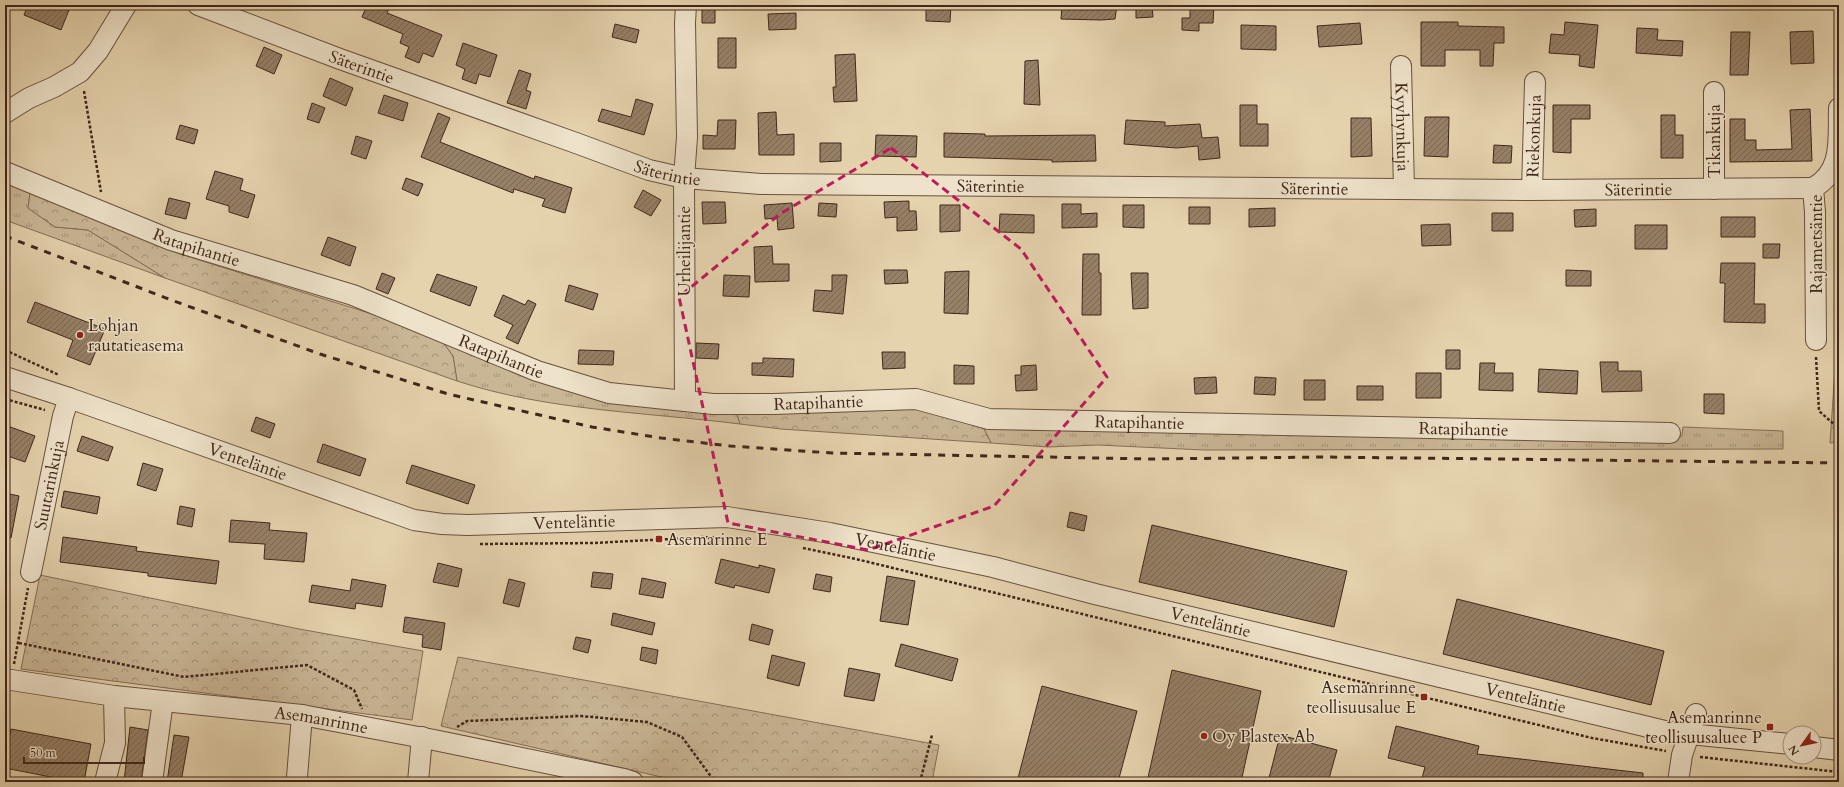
<svg xmlns="http://www.w3.org/2000/svg" width="1844" height="787" font-family="Cardo,serif">
<defs>
<pattern id="grass-tufts" width="24" height="20" patternUnits="userSpaceOnUse"><rect width="24" height="20" fill="#c9b695"/><path d="M3 7l-1-3M5 7V3M7 7l1-3M15 17l-1-3M17 17v-4M19 17l1-3" fill="none" stroke="#a59479"/></pattern>
<pattern id="forest-crowns" width="20" height="18" patternUnits="userSpaceOnUse"><rect width="20" height="18" fill="#c9b695"/><path d="M2 6a3 3 0 1 1 6 0M12 15a3 3 0 1 1 6 0" fill="none" stroke="#a59479"/></pattern>
<pattern id="building-hatch" width="6" height="6" patternUnits="userSpaceOnUse"><rect width="6" height="6" fill="#968067"/><path d="M-1 1l2-2M0 6l6-6M5 7l2-2" fill="none" stroke="#7c6954"/></pattern>
</defs>
<rect width="100%" height="100%" fill="#e5d3ae"/>
<filter id="stains"><feTurbulence type="fractalNoise" baseFrequency=".005" numOctaves="4"/><feColorMatrix values="0 0 0 0 .2 0 0 0 0 .09 0 0 0 0 .02 0 0 0 .5 -.17"/></filter>
<radialGradient id="worn" r=".72"><stop offset=".6" stop-color="#630" stop-opacity="0"/><stop offset="1" stop-color="#630" stop-opacity=".3"/></radialGradient>
<!-- grass -->
<path fill="url(#grass-tufts)" stroke="#846e58" d="M10,185L30,193L28,208L55,227L88,230L165,278L5,220V188Z
M442,341L482,355L736,411L740,424C645,412 549,411 457,381L453,356Z
M1683,427L1783,431V449L1204,450L1098,445L1048,447L991,443L984,429L1082,431L1130,430L1672,440L1682,436Z"/>
<!-- forest -->
<path fill="url(#forest-crowns)" stroke="#846e58" d="M30,193L177,253L385,318L442,341L453,356L457,381L165,278L88,230L55,227L28,208Z
M1835,369L1839,370V442L1830,443Z
M904,406L958,420L984,429L991,443L781,429L740,424L736,411Z
M40,575L299,629L423,651L412,720L21,669Z
M458,657L939,745L932,782H683L441,726Z"/>
<!-- building -->
<path fill="url(#building-hatch)" stroke="#40261a" d="M28,5H56L69,10L61,30L24,15Z
M367,5H391L387,13L442,35L433,57L423,53L419,63L405,57L409,47L400,43L403,34L362,17Z
M702,5H715V23H702Z
M926,5H951L950,22L926,21Z
M1062,5H1117L1115,19L1101,20L1061,19Z
M1136,5H1152L1153,17L1136,18Z
M1190,5H1214L1213,23H1199V31L1182,30V18H1190Z
M796,13V29L769,30L768,14Z
M1421,22H1458V26L1504,27V43H1494L1493,66H1480V50H1445V66H1421Z
M1565,22L1598,25L1594,68L1579,66L1580,55L1549,53L1551,34L1564,35Z
M1360,23L1362,44L1319,47L1317,26Z
M615,24L639,30L636,43L612,37Z
M1241,25L1276,26V50L1241,49Z
M1637,28L1658,29L1657,40L1683,41L1682,56L1636,53Z
M1813,31L1814,63L1791,64L1790,32Z
M1731,32H1750L1748,75H1730Z
M718,38H736V68H718Z
M463,43L497,55L490,77L479,74L476,84L462,79L465,69L456,65Z
M264,47L282,55L274,74L256,66Z
M855,54L857,101L834,102L833,87H836L835,55Z
M1038,60L1040,105L1024,104L1025,61Z
M519,70L531,74L526,90L531,92L526,109L507,103Z
M330,78L353,88L346,106L323,96Z
M384,95L408,103L403,121L378,113Z
M636,99L653,104L644,135L598,121L602,109L631,117Z
M312,103L325,108L319,123L307,119Z
M1240,105H1257V124H1268V146H1240Z
M1553,105H1590V119H1571V153L1553,152Z
M1810,109L1812,161L1730,162V119H1745V140H1756V150L1792,149L1790,110Z
M776,112L777,135L794,134V155H759L758,113Z
M438,113L450,118L440,142L534,179L535,176L572,188L565,213L542,206L545,199L514,189L513,193L421,157Z
M1661,115H1675V135H1683V158H1661Z
M1425,117H1449L1448,157L1424,156Z
M1351,118H1371L1372,156L1351,157Z
M718,120H736L735,149H703V135L717,136Z
M1126,120L1165,122V126L1200,124L1202,138L1218,137L1220,158L1199,160L1198,146L1177,148L1124,144Z
M180,125L198,130L194,144L176,139Z
M944,133L985,134V136L1095,135L1096,161L1052,162V160L944,157Z
M876,135L917,136L916,157L875,156Z
M356,136L372,141L366,159L351,154Z
M820,143H841V161L820,162Z
M1494,145L1512,146L1511,163H1493Z
M215,171L243,179L240,190L255,195L248,218L229,212V206L206,199Z
M406,178L423,184L418,196L402,189Z
M643,190L661,200L651,216L634,207Z
M169,198L190,203L186,219L165,214Z
M909,201V211H916L917,230L897,231V217L885,218L884,202Z
M702,202H725L726,223L703,224Z
M792,203L794,228L778,230L777,218L765,219L764,205Z
M819,203L837,204L836,217L818,216Z
M1062,204H1081V214L1097,213V227L1062,228Z
M940,205H960V231L940,232Z
M1123,205H1144V228L1123,227Z
M1189,207H1210V224H1189Z
M1275,208V226L1249,227V209Z
M1596,209V226L1575,227L1574,210Z
M1492,213H1513V231H1492Z
M1000,214L1034,215V233L999,232Z
M1721,217H1755V237H1721Z
M1450,224L1451,245L1422,246L1421,225Z
M1635,225H1667V249H1635Z
M328,237L356,247L350,266L321,255Z
M1763,244H1780L1779,258H1763Z
M772,246L773,264H789V281L755,282L754,247Z
M1083,254H1099V273H1101V315H1082Z
M1721,263H1755L1754,304H1765V323L1724,322L1725,283H1720Z
M884,270H907L908,283L885,284Z
M1566,270L1591,271V286H1566Z
M969,271L968,314L944,313L945,272Z
M382,273L395,278L388,294L376,289Z
M1131,273H1148V308L1133,309Z
M437,274L477,287L470,306L430,291Z
M724,275L750,276L749,297L723,296Z
M832,275H847L843,314L813,311L815,290L832,291Z
M569,285L598,294L593,310L565,301Z
M503,295L525,305L528,300L536,304L518,344L506,338L513,325L494,316Z
M35,302L105,329L90,365L67,356L73,340L27,322Z
M696,343L719,344L718,359L696,358Z
M579,350L614,351L613,365L578,364Z
M1446,350H1460V369H1446Z
M882,352H905V368L883,369Z
M763,358L794,359L793,377L752,375V363H763Z
M1600,362H1618V371H1641L1642,391L1602,392Z
M1480,363H1495L1494,373H1513V391L1479,390Z
M954,365L974,366V384H954Z
M1036,365L1037,390L1016,391L1015,375H1021V366Z
M1539,369L1578,371L1577,394L1538,392Z
M1416,373H1441V398H1416Z
M1216,377L1217,393L1195,394L1194,378Z
M1255,377L1276,378L1275,395L1254,394Z
M1304,380H1325V400H1304Z
M1357,386H1383V400H1357Z
M1704,394H1724V414L1704,413Z
M256,417L275,424L270,438L251,431Z
M5,425L35,436L25,462L5,455Z
M82,436L113,447L108,461L77,451Z
M323,444L366,459L360,476L317,462Z
M143,463L163,469L156,491L137,485Z
M412,465L475,485L468,504L406,483Z
M64,491L100,497L97,514L61,507Z
M5,493L19,496L11,538L5,537Z
M180,506L195,509L192,527L177,524Z
M1070,512L1087,516L1084,531L1067,527Z
M231,520L270,523L269,530L307,533L304,562L264,559L265,544L229,542Z
M1152,525L1347,571L1334,627L1139,582Z
M63,537L137,547L136,551L219,561L216,584L148,576V573L60,562Z
M721,559L759,568V565L775,569L769,593L735,585L734,588L715,583Z
M438,563L462,569L458,587L433,582Z
M593,572L613,574L611,589L591,587Z
M816,574L832,577L830,592L813,589Z
M887,576L915,581L908,625L880,621Z
M642,578L666,583L663,598L639,594Z
M352,579L386,585L382,607L356,603L355,609L309,602L312,585L350,591Z
M509,579L525,583L519,607L503,603Z
M1457,599L1664,651L1651,705L1443,654Z
M613,613L655,623L652,635L611,625Z
M405,617L445,623L441,650L422,647L423,635L403,632Z
M752,624L773,630L769,645L749,640Z
M576,637L591,640L588,653L573,649Z
M901,644L958,659L952,681L895,666Z
M642,647L658,650L656,664L640,660Z
M772,655L805,663L799,686L767,678Z
M849,668L880,674L874,701L844,696Z
M1172,670L1261,691L1241,782H1147Z
M1042,686L1137,711L1118,782H1017Z
M1396,726L1479,746L1477,754L1643,773V782H1421L1425,767L1388,758Z
M130,727L148,730L141,782H124Z
M11,729L91,744L84,782H76L5,768V758Z
M174,735L189,737L181,782H167Z
M1280,735L1337,750L1328,782H1268Z"/>
<g fill="none" stroke-linecap="round" stroke-linejoin="round">
<defs>
<g id="minor">
<path id="s1" d="M198,5L340,59L576,143L649,170L684,178L761,184L1532,190L1813,188"/>
<path id="s2" d="M1401,66L1404,189"/>
<path d="M1714,92V189"/>
<path d="M5,113L29,98L54,87L80,72L98,51L126,5"/>
<path id="s3" d="M5,172L171,240L353,295L537,371L609,393L713,404H774L916,399L989,419L1670,433"/>
<path id="s4" d="M1532,190L1535,82"/>
<path d="M1816,340L1815,212L1813,188C1844,171 1838,138 1839,108"/>
<path id="s5" d="M5,377L69,398L414,520L442,524L468,525L727,517L830,533L993,567L1095,594L1669,732L1790,744"/>
<path d="M685,401L684,178L687,137L685,23L686,5"/>
<path id="s6" d="M31,572L63,416L69,398"/>
<path id="s7" d="M5,679L114,696L302,715L434,740L624,779L633,782"/>
<path d="M1814,747L1839,750"/>
<path d="M297,777L302,715"/>
<path d="M105,782L115,743L114,696"/>
<path d="M152,782L163,701"/>
<path d="M418,782L422,737"/>
<path d="M1678,782L1682,755L1696,714"/>
</g>
</defs>
<!-- minor casing -->
<use href="#minor" stroke="#69513f" stroke-width="22"/>
<!-- path -->
<path stroke="#40261a" stroke-width="2.5" stroke-dasharray="3 2" stroke-linecap="butt" d="M84,91L101,192
M5,350L59,375
M1816,357L1819,411L1836,426L1839,425
M5,399L45,410
M701,537L736,538
M480,544L593,543L690,538
M803,548L856,559L1592,738L1666,751
M19,643L184,677L307,665L354,690L362,709
M14,664L28,588
M457,727L467,721L581,716L647,722L682,737L715,782
M1700,757L1839,772
M920,782L932,735"/>
<!-- minor -->
<use href="#minor" stroke="#eee2ca" stroke-width="20"/>
<!-- rail -->
<path stroke="#40261a" stroke-width="3" stroke-dasharray="7 7" stroke-linecap="butt" d="M5,236L174,301L320,354L448,394L592,427L661,438L730,446L832,453L1150,459L1325,457L1839,463"/>
</g>
<!-- marked area -->
<path fill="none" stroke="#c2185b" stroke-width="3" stroke-dasharray="8 5" stroke-linejoin="round" d="M891,148L1021,249L1107,377L994,506L868,550L728,523L679,297L780,214Z"/>
<!-- markers -->
<g fill="#8f2418" stroke="#eee2ca" stroke-width="1.5">
<circle cx="80" cy="335" r="4"/>
<rect x="655" y="535" width="8" height="8" rx="2"/>
<rect x="1420" y="693" width="8" height="8" rx="2"/>
<rect x="1766" y="723" width="8" height="8" rx="2"/>
<circle cx="1204" cy="736" r="4"/>
</g>
<g text-anchor="middle" dominant-baseline="central" stroke-width="3" stroke-linejoin="round" paint-order="stroke">
<!-- street labels -->
<g font-size="17" fill="#40261a" stroke="#eee2ca">
<text stroke="none"><textPath href="#s1" startOffset="175">Säterintie</textPath></text>
<text stroke="none"><textPath href="#s2" startOffset="61">Kyyhynkuja</textPath></text>
<text stroke="none"><textPath href="#s4" startOffset="54">Riekonkuja</textPath></text>
<text transform="translate(1714 141) rotate(-90)">Tikankuja</text>
<text stroke="none"><textPath href="#s1" startOffset="499">Säterintie</textPath></text>
<text stroke="none"><textPath href="#s1" startOffset="823">Säterintie</textPath></text>
<text stroke="none"><textPath href="#s1" startOffset="1147">Säterintie</textPath></text>
<text stroke="none"><textPath href="#s1" startOffset="1471">Säterintie</textPath></text>
<text transform="translate(1816 244) rotate(-90)">Rajametsäntie</text>
<text stroke="none"><textPath href="#s3" startOffset="206">Ratapihantie</textPath></text>
<text transform="translate(684 251) rotate(-90)">Urheilijantie</text>
<text stroke="none"><textPath href="#s3" startOffset="530">Ratapihantie</textPath></text>
<text stroke="none"><textPath href="#s3" startOffset="854">Ratapihantie</textPath></text>
<text stroke="none"><textPath href="#s3" startOffset="1178">Ratapihantie</textPath></text>
<text stroke="none"><textPath href="#s3" startOffset="1502">Ratapihantie</textPath></text>
<text stroke="none"><textPath href="#s5" startOffset="257">Venteläntie</textPath></text>
<text stroke="none"><textPath href="#s6" startOffset="89">Suutarinkuja</textPath></text>
<text stroke="none"><textPath href="#s5" startOffset="594">Venteläntie</textPath></text>
<text stroke="none"><textPath href="#s5" startOffset="918">Venteläntie</textPath></text>
<text stroke="none"><textPath href="#s5" startOffset="1242">Venteläntie</textPath></text>
<text stroke="none"><textPath href="#s5" startOffset="1566">Venteläntie</textPath></text>
<text stroke="none"><textPath href="#s7" startOffset="319">Asemanrinne</textPath></text>
</g>
<!-- poi labels -->
<g font-size="17" fill="#40261a" stroke="#eee2ca" text-anchor="start">
<text x="88" y="325">Lohjan<tspan x="88" dy="20">rautatieasema</tspan></text>
<text x="667" y="539">Asemarinne E</text>
<text x="1416" y="687" text-anchor="end">Asemanrinne<tspan x="1416" dy="20">teollisuusalue E</tspan></text>
<text x="1762" y="717" text-anchor="end">Asemanrinne<tspan x="1762" dy="20">teollisuusaluee P</tspan></text>
<text x="1212" y="736">Oy Plastex Ab</text>
</g>
</g>
<!-- margin -->
<rect width="1844" height="787" fill="none" stroke="#e5d3ae" stroke-width="20"/>
<rect x="6" y="6" width="1832" height="775" fill="none" stroke="#40261a" stroke-width="2"/>
<rect x="10" y="10" width="1824" height="767" fill="none" stroke="#40261a"/>
<!-- north arrow -->
<g transform="translate(1802 745) rotate(237)"><circle r="19" fill="#eee2ca" stroke="#a89784"/>
<path d="M0-3L7 15L0 10L-7 15Z" fill="#8f2418"/>
<text y="-6" font-size="11" font-weight="bold" text-anchor="middle" fill="#40261a">N</text>
</g>
<!-- scale -->
<path d="M24 757v6h120v-6" fill="none" stroke="#40261a" stroke-width="2"/>
<text x="30" y="757" font-size="12" fill="#40261a" stroke="#eee2ca" stroke-width="3" paint-order="stroke">50 m</text>
<rect width="100%" height="100%" filter="url(#stains)"/>
<rect width="100%" height="100%" fill="url(#worn)"/>
</svg>
